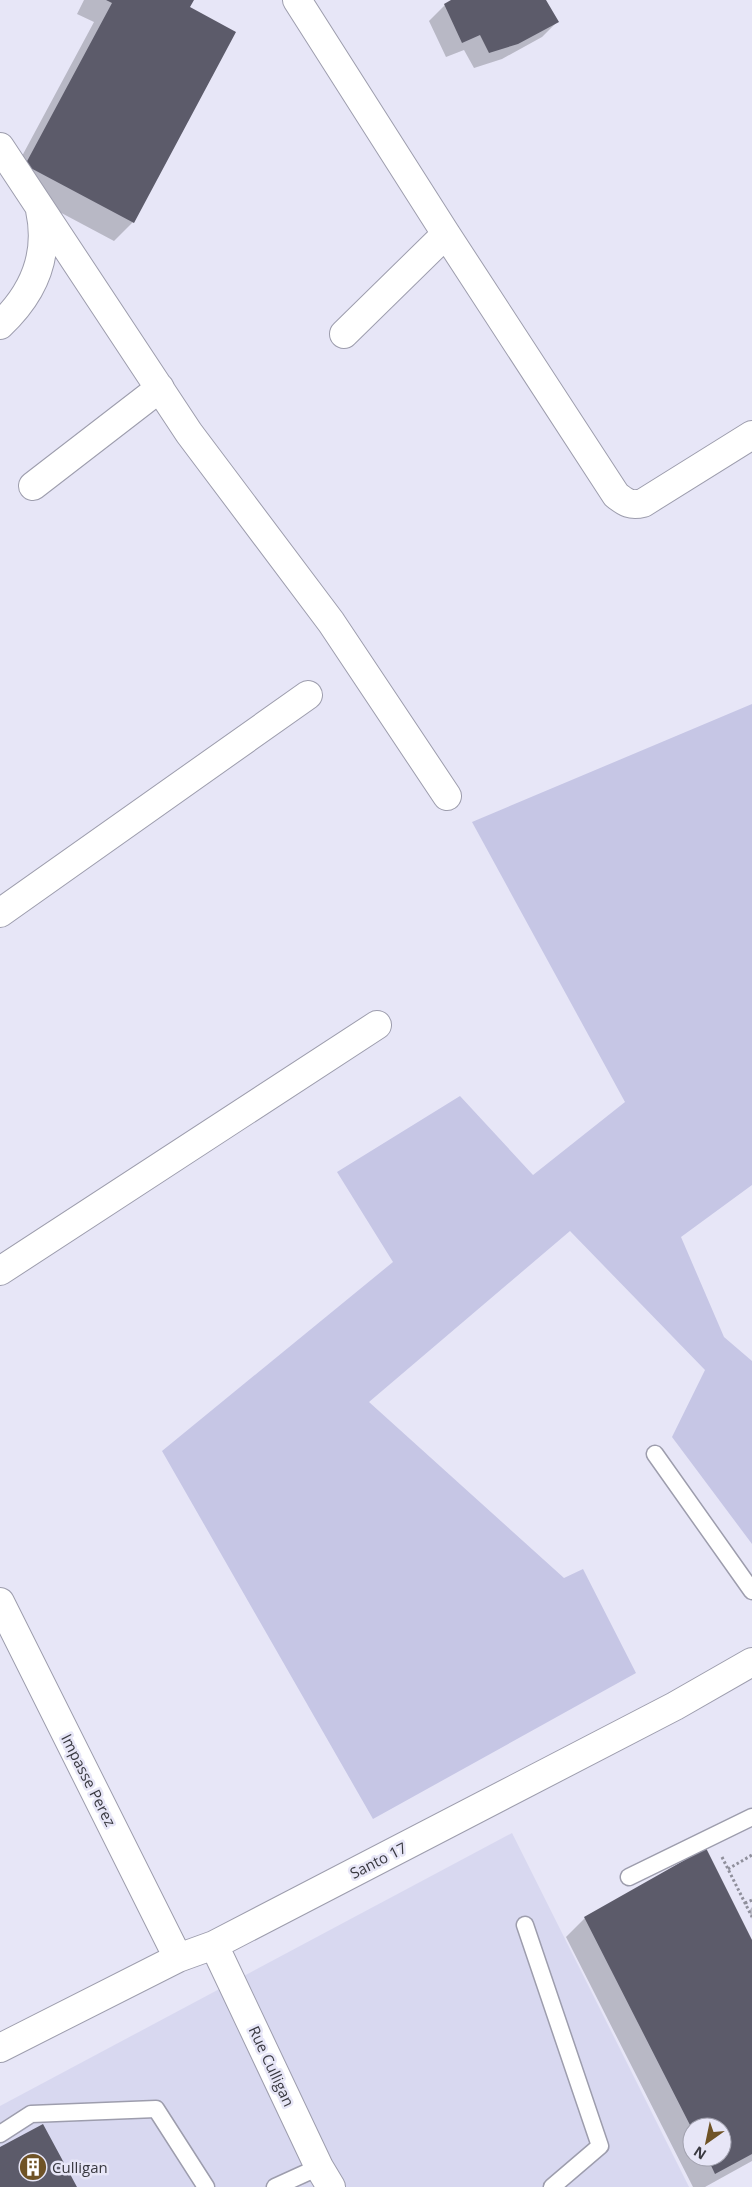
<svg xmlns="http://www.w3.org/2000/svg" width="752" height="2187" font-family="'Open Sans',sans-serif">
<rect width="100%" height="100%" fill="#e7e6f7"/>
<!-- built -->
<path fill="#d8d8f0" d="M512,1833L689,2187H0V2106Z"/>
<!-- green -->
<path fill="#c6c6e5" d="M752,704V1185L681,1237L724,1337L752,1361V1544L672,1437L705,1370L570,1231L369,1402L564,1578L583,1569L636,1673L373,1819L162,1451L393,1262L337,1172L460,1096L533,1175L625,1102L472,822Z"/>
<!-- shadow -->
<path fill="#0003" fill-rule="evenodd" d="M84,0H192L188,8L133,222L114,241L7,184L94,22L77,14Z
M454,0H545L557,22L542,37L502,59L474,68L464,50L446,57L429,21L445,5Z
M705,1849L752,1943V2161L705,2187H693L566,1937L585,1918ZM692,2127H722V2157H692Z
M752,1907V1919L749,1911Z"/>
<!-- building -->
<path fill="#5c5b6a" d="M106,0H194L190,7L236,32L134,223L25,165L112,3Z
M451,0H546L559,22L518,44L489,53L480,35L462,43L444,4Z
M706,1848L752,1940V2154L715,2174L707,2157H722V2127H691L584,1917Z
M43,2124L77,2187H0V2147Z"/>
<g fill="none" stroke-linecap="round" stroke-linejoin="round">
<defs>
<path id="service" d="M655,1454L752,1591
M629,1877L752,1817
M525,1925L600,2146L552,2187
M0,2134L31,2114L156,2109L206,2187
M275,2187L319,2167"/>
<path id="minor" d="M297,0L446,234L616,495C626,503 631,506 643,503L752,435
M0,147L189,433L331,622L447,796
M0,325C33,294 50,256 40,210
M344,334L446,234
M33,486L160,388
M0,913L308,695
M0,1271L377,1025
M0,1602L178,1958
M214,1945L319,2167L331,2187
M0,2048L178,1958L214,1945L675,1706L752,1662"/>
</defs>
<!-- service casing -->
<use href="#service" stroke="#9d9dad" stroke-width="19"/>
<!-- minor casing -->
<use href="#minor" stroke="#9d9dad" stroke-width="30"/>
<!-- path -->
<path stroke="#8f8f9b" stroke-width="3" stroke-dasharray="2.5 2.5" stroke-linecap="butt" d="M722,1857L752,1917
M728,1869L752,1855
M745,1903L752,1900"/>
<!-- service -->
<use href="#service" stroke="#fff" stroke-width="16"/>
<!-- minor -->
<use href="#minor" stroke="#fff" stroke-width="28"/>
</g>
<!-- icons -->
<defs>
<symbol id="building-disc" viewBox="-11 -11 22 22"><circle r="9.5" fill="#6f5326" stroke="#e7e6f7"/><path d="M-4-6H4V6H1V3H-1V6H-4ZM-2.5-4.3h1.7v1.8h-1.7ZM.8-4.3h1.7v1.8H.8ZM-2.5-1h1.7V.8h-1.7ZM.8-1h1.7V.8H.8Z" fill="#fff"/></symbol>
</defs>
<g fill-rule="evenodd">
<use href="#building-disc" x="17" y="2151" width="32" height="32"/>
</g>
<g text-anchor="middle" dominant-baseline="central" stroke-width="5" stroke-linejoin="round" paint-order="stroke">
<!-- street labels -->
<g font-size="15" fill="#393940" stroke="#e7e6f7">
<text transform="translate(89 1780) rotate(63)">Impasse Perez</text>
<text transform="translate(378 1860) rotate(-27)">Santo 17</text>
<text transform="translate(272 2066) rotate(65)">Rue Culligan</text>
</g>
<!-- poi labels -->
<g font-size="15" fill="#393940" stroke="#e7e6f7" text-anchor="start">
<text x="52" y="2167">Culligan</text>
</g>
</g>
<!-- north arrow -->
<g transform="translate(707 2142) rotate(213)"><circle r="24" fill="#e7e6f7" stroke="#a1a1ae"/>
<path d="M0-4L9 19L0 12L-9 19Z" fill="#6f5326"/>
<text y="-8" font-size="14" font-weight="bold" text-anchor="middle" fill="#393940">N</text>
</g>
</svg>
